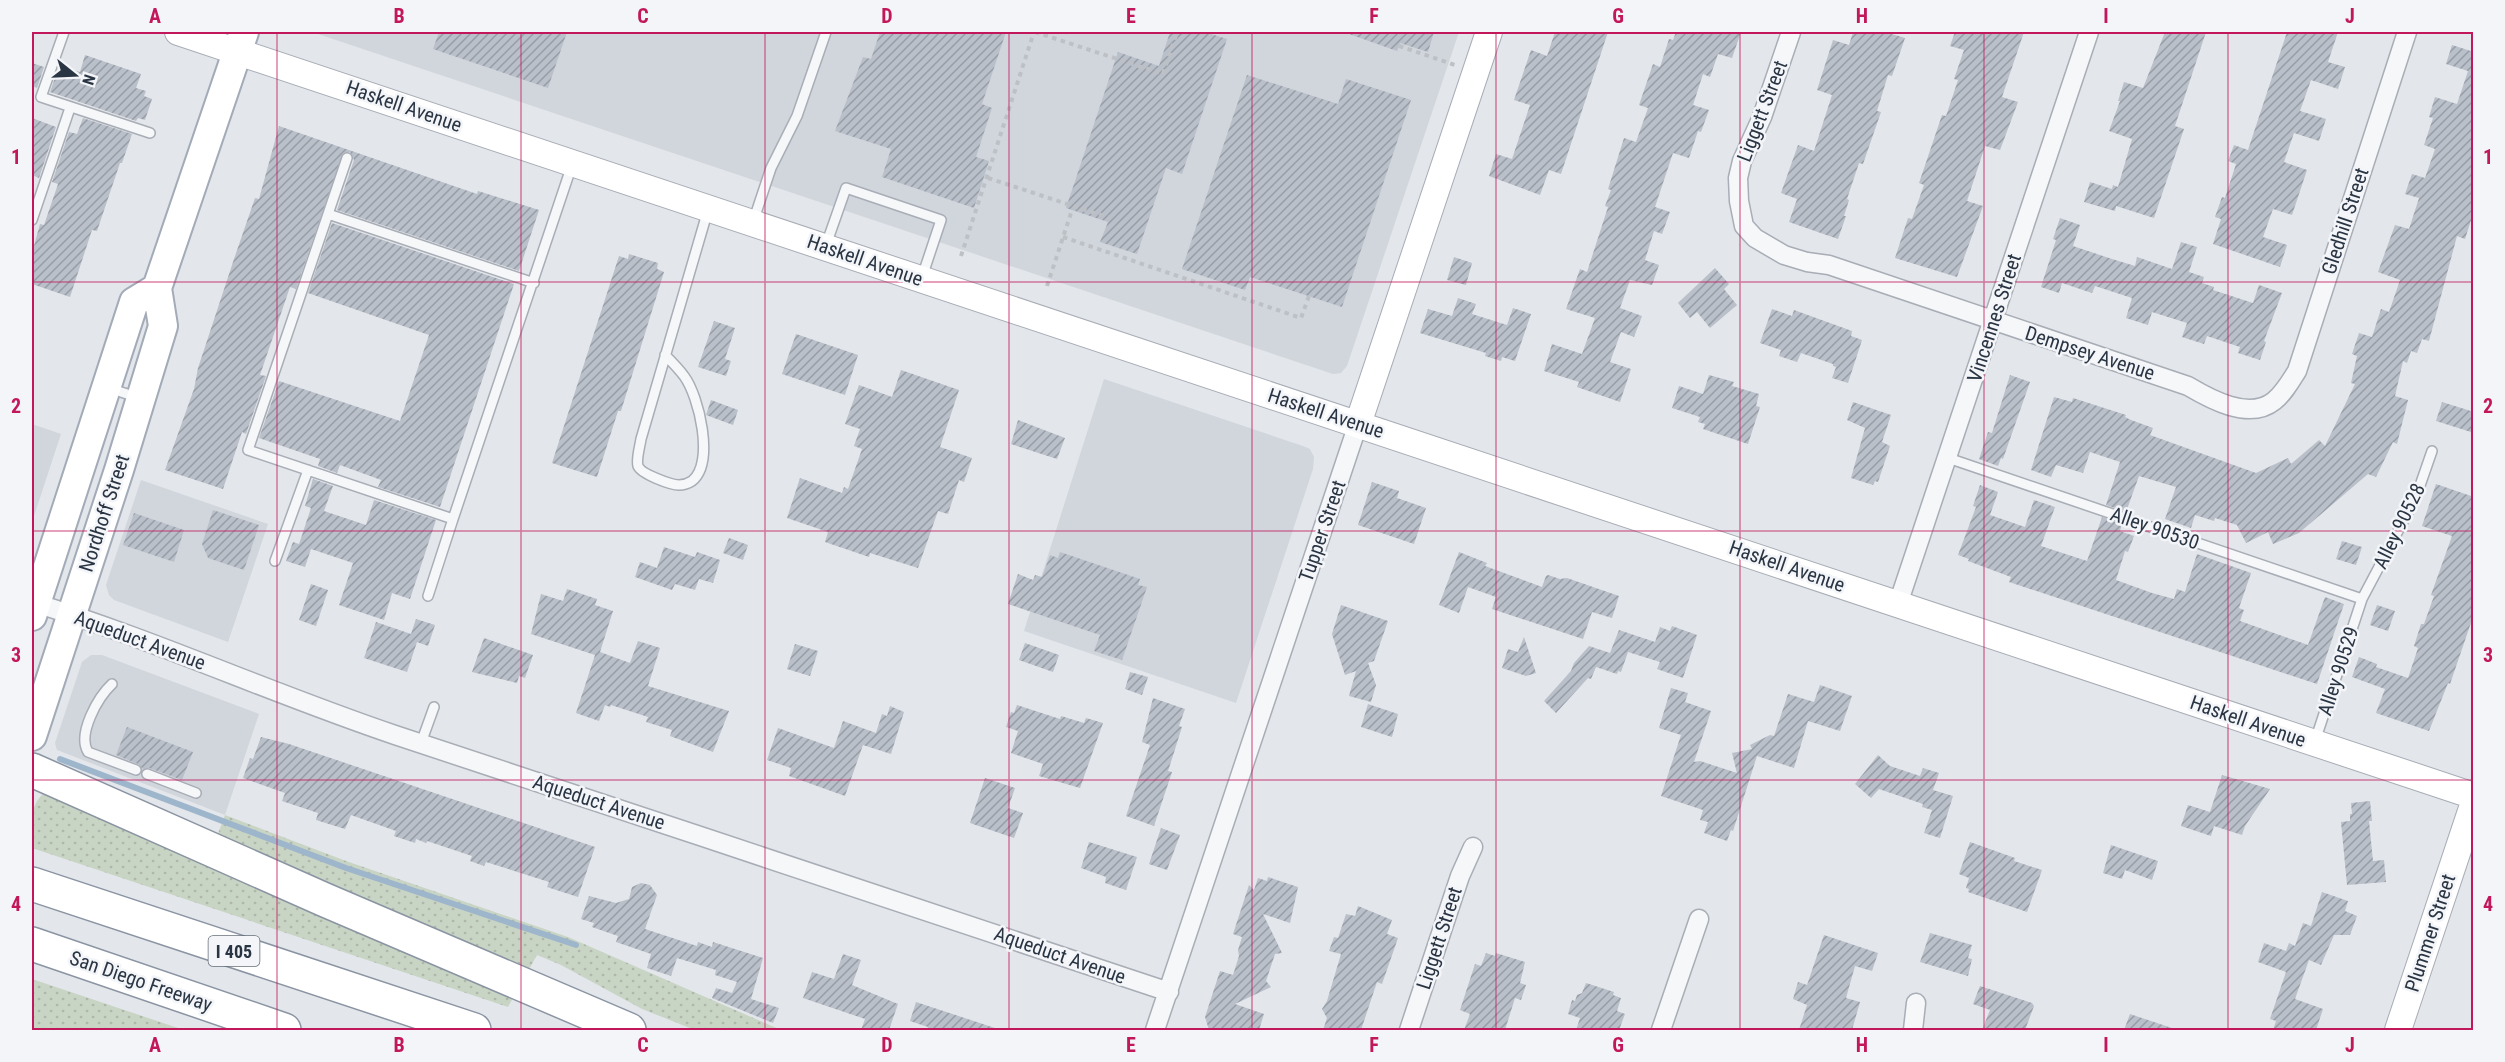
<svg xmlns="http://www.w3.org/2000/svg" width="2505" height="1062" font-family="'Roboto Condensed',sans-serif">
<defs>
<pattern id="grass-dots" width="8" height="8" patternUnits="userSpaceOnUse" patternTransform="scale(1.5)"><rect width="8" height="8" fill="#c9d5c4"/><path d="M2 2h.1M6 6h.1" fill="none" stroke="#adb7aa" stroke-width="1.8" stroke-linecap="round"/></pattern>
<pattern id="building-hatch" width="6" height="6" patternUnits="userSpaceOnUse" patternTransform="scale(1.5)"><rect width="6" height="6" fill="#bac0c9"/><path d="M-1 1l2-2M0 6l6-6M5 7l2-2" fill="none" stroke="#979da5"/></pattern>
</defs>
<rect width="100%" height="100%" fill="#e3e6eb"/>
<!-- built -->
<path fill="#d1d6dd" d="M312,32H1459L1347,366L1341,373L1333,374Z
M1104,379L1303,446L1310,449L1314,457L1313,469L1236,703L1024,631Z
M32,424L61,434L32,522Z
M141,480L268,524L228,642L114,600L109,595L106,585Z
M91,655H102L259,714L225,815L57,750L55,743L82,662Z"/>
<!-- grass -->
<path fill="url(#grass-dots)" d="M48,790L332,922L515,994L508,1007L32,848C32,825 27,804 48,790Z
M225,815L346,861L568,937L781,1030H695L642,1009L561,965L537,955L528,971L216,839Z
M32,979L184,1030H32Z"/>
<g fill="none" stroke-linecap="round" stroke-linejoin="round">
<!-- stream -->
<path stroke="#9eb6cb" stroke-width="6" d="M60,759L346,868L576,945"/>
</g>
<!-- building -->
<path fill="url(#building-hatch)" d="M439,32H567L548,88L433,49Z
M880,32H1006L982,104L992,108L976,157L989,161L974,208L882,177L891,149L835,131L863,57L871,59Z
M1170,32H1205L1227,39L1182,174L1166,168L1137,254L1100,242L1108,222L1066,208L1118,52L1159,66Z
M1349,32H1434L1428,52L1400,43L1397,51L1349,34Z
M1555,32H1608L1561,174L1549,170L1540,195L1489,176L1496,154L1512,159L1530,105L1514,100L1531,50L1547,56Z
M1676,32H1741L1732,58L1718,54L1710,77L1703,74L1693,105L1709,110L1701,132L1698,131L1689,158L1673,153L1655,207L1670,212L1662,234L1654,231L1645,260L1659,265L1652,285L1630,280L1620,308L1642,316L1634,337L1621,332L1610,362L1631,369L1620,402L1577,387L1579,382L1544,371L1552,344L1582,354L1595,318L1566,309L1580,269L1587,272L1608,207L1605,206L1611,190L1608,189L1624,138L1636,142L1648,108L1639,105L1653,64L1660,67L1669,39L1673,40Z
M1853,32H1885L1905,38L1892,76L1888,75L1877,111L1881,112L1863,164L1859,163L1847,199L1849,200L1844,216H1846L1838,239L1789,222L1797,199L1781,193L1798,145L1814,151L1832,95L1817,90L1833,40L1849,45Z
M1955,32H2024L2002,97L2018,102L2000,150L1985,146L1967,201L1983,206L1957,277L1895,258L1908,218L1912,219L1924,185L1919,183L1942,115L1946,116L1958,80L1954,79L1964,50L1950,46Z
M2165,32H2206L2175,126L2184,129L2154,218L2116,206L2115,211L2084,202L2090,182L2112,189L2113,185L2118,187L2132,139L2109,131L2120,101H2118L2124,82L2143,88Z
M2287,32H2338L2328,62L2345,67L2338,89L2311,80L2300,111L2326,119L2319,141L2294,133L2284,162L2307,170L2292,215L2273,209L2263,237L2287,245L2280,267L2213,244L2221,219L2215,217L2222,197L2225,198L2236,164L2228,161L2234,145L2248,150Z
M2452,45L2474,52V211L2465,239L2457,236L2429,341L2422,339L2417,353L2411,351L2407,363L2403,361L2395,396L2408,400L2397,444L2393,442L2376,477L2368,474L2299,533L2273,544L2268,532L2246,543L2237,525L2215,518L2214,521L2195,515L2191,528L2165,519L2176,487L2139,476L2126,512L2106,505L2120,462L2090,452L2083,473L2056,465L2051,477L2031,470L2054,397L2072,402L2073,398L2126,415L2125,417L2131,420L2153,428L2150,435L2256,473L2288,458L2291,464L2319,440L2325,446L2355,384L2351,383L2357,356L2352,354L2359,333L2372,337L2381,309L2389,312L2400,280L2378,272L2395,225L2409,229L2419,198L2405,194L2412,174L2425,178L2435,149L2424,145L2433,118L2429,117L2435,97L2457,104L2468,71L2446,64Z
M85,55L141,74L136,88L146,91L144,96L152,99L145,120L138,118L136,121L50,92L57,72L69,75L71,69L80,72Z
M32,63L44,67L37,88L32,86Z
M1247,75L1338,104L1346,79L1411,100L1342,307L1250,277L1245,290L1182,269Z
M32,118L56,127L39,178L32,175Z
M83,118L132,134L122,163H120L97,231L92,230L70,297L32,284V253L40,224L44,225L58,184L52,182L69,132L77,134Z
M279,126L477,194L478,191L539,210L519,271L337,210L354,160L350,152L343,153L296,289L290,287L260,375L266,376L246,434L242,432L223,489L165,470L194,389L198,368L234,259L255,198L259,199Z
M2060,218L2080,225L2073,246L2112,259L2135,266L2137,257L2172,269L2181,242L2197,247L2189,272L2204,277L2202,283L2214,287L2213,290L2253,303L2259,285L2282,293L2264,341L2266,342L2260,360L2238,353L2240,347L2207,336L2204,344L2182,337L2187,323L2152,312L2148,325L2126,318L2132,298L2095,286L2092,293L2062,283L2059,293L2041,287L2056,240L2053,239Z
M332,223L514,284L440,507L378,487L381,480L340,465L337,473L318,466L320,459L259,438L279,381L400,421L429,335L308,293Z
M629,254L658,263L657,269L664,272L621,411H618L597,477L552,463L619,256L628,259Z
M1454,257L1472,263L1466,285L1447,280Z
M1715,268L1729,284L1724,289L1737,305L1710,328L1697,312L1690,318L1678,303Z
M1458,298L1476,304L1472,314L1507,325L1513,308L1531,314L1515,361L1502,357L1501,361L1485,356L1486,353L1420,333L1428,309L1452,316Z
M1772,309L1792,316L1794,310L1852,331L1851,336L1862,340L1848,383L1832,378L1836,367L1833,366V364L1801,353L1797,362L1779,356L1781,350L1760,343Z
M714,321L735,328L725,359L731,361L726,376L698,367Z
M796,334L858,355L845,395L782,374Z
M901,370L959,390L940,447L972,458L964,482L959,480L948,514L938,511L918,568L870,553L869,557L825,542L828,532L787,518L800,478L842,493L844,487L848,489L862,449L854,446L860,429L845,424L859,385L892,397Z
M1709,375L1734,382L1732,386L1759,394L1756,406L1760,407L1748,444L1703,429L1705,424L1698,422L1700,417L1672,408L1679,386L1703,394Z
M2010,375L2030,382L2003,459L2001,458L1998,466L1979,459L1988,432L1992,433Z
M711,400L738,410L733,425L706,415Z
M1853,402L1891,415L1882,442L1890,446L1878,482L1875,481L1873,485L1851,478L1865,428L1847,420Z
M2442,402L2474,412V433L2436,421Z
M1018,420L1065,438L1057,459L1011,444Z
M313,479L333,486L324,511L366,525L374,500L436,520L410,599L392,593L384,620L339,605L353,563L311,549L305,567L286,561L293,542L299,544L311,508L305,506Z
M1372,482L1399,491L1397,498L1426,508L1414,544L1358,525Z
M2436,484L2474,497V614L2450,684L2448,683L2429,731L2376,713L2385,689L2352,677L2359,657L2377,664L2376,667L2408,678L2418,648L2414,646L2421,624H2424L2434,596L2431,595L2452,536L2422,526Z
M1980,485L1998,492L1990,515L2025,527L2034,500L2055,507L2041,546L2087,561L2102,517L2122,524L2120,531L2134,536L2128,552L2125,551L2116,580L2152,593L2174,599L2177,589L2185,592L2197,554L2251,573L2239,608L2244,610L2240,621L2308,645L2325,597L2344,604L2317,684L2009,582L2011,577L1968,561L1969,559L1958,555L1976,507L1973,506Z
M213,510L259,525L244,570L208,558L202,544Z
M134,513L184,530L174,562L123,545Z
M729,538L748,545L743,560L723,553Z
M2342,541L2362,547L2356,565L2336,559Z
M664,547L695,557L697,552L720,560L713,583L699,579L695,590L675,584L672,590L635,577L640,562L657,568Z
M1060,552L1140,579L1138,585L1147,587L1122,660L1094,651L1100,635L1008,604L1018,574L1033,580L1035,575L1042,577L1050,555L1058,558Z
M1459,552L1487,563L1485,566L1542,587L1546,576L1548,575L1560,579L1567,578L1619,596L1612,618L1592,612L1583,639L1492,609L1496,597L1468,587L1459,613L1439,605Z
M311,584L328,590L316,626L299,620Z
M567,589L597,599L595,605L613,611L600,652L630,663L638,641L660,648L648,686L729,711L713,752L670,736L672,730L646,722L648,717L611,705L610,707L605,705L599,721L576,713L595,655L531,634L541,594L563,601Z
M1341,605L1388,621L1374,661L1368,663L1376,685L1371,702L1349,696L1356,671L1345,675L1332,634Z
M2377,605L2395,611L2388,631L2370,625Z
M416,619L435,625L428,646L417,642L407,672L364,658L376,622L411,634Z
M1672,626L1697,635L1683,678L1657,669L1660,662L1628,652L1621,672L1618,671L1617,674L1596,667L1591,679L1588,678L1556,713L1544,701L1571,671L1574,663L1589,646L1610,653L1619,630L1655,642L1660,627L1670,631Z
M1524,637L1536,673L1526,676L1502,668L1508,649L1518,652Z
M484,638L533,655L525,678L519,676L517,683L472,672Z
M1025,643L1059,655L1053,672L1019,660Z
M795,644L818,651L810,676L787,669Z
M1130,672L1148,677L1142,695L1125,689Z
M1820,685L1852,696L1840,731L1808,721L1794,768L1757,756L1733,831L1731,830L1727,841L1704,833L1708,822L1700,820L1703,810L1661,796L1681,735L1659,728L1671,688L1688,693L1685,702L1711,711L1694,762L1700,761L1737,773L1732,753L1752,749L1750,745L1770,735L1774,736L1788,694L1814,702Z
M1153,698L1185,709L1179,726L1182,727L1170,765L1168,771L1172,772L1154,826L1126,816L1150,745L1142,742Z
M1368,704L1398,714L1392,737L1361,727Z
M1017,705L1060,719L1061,716L1084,723L1086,718L1103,723L1080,788L1039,776L1043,764L1011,753L1018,731L1006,727L1011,712L1014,713Z
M890,706L904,712L891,754L863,745L845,796L789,776L791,768L767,760L778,728L834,748L843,721L876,733L882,714L887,716Z
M127,727L193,752L182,780L149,768L143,769L138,764L116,755Z
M261,737L289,744L595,847L578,897L547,887L549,882L486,862L484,866L470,861L472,856L427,841L426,843L416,839L415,843L394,836L396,831L351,815L345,829L316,820L318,813L282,801L285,793L243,778L250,758L253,759Z
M1878,755L1890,766L1920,776L1923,768L1939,773L1933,790L1953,796L1940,838L1924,833L1932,810L1922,807L1923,804L1879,789L1871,798L1855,784Z
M2222,775L2270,789L2245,826L2242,835L2214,826L2211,836L2181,826L2188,805L2210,812Z
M985,778L1015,788L1008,808L1023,813L1014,838L970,823Z
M2370,801L2372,821H2369L2373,861L2384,860L2386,882L2347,885L2341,822L2350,821V814H2352L2351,803Z
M1161,828L1180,835L1167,870L1149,864Z
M1089,842L1137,857L1126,890L1105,883L1106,877L1081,868Z
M1970,842L2015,858L2014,861L2042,870L2027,912L1968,892L1969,889L1966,888L1969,878L1959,874Z
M2111,845L2158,861L2152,880L2125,870L2122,879L2103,873Z
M1268,877L1298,887L1290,923L1263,914L1282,953L1275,954L1266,981L1271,987L1235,1004L1264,1014L1259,1030H1209L1205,1017L1220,971L1233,975L1239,956L1238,950L1242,937L1233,934L1249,885L1254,890L1258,878L1267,881Z
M641,883L650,885L657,895L645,929L697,946L698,942L712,947L713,942L763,958L751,999L779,1008L773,1023L712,998L716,988L732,993L737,982L715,975L716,970L677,958L671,976L647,968L651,954L616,942L618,936L592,927L594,923L581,919L589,896L616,903L629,899L632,887Z
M2322,892L2348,901L2345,911L2357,916L2350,935H2334L2321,965L2309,960L2295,999L2323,1009L2316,1030H2273L2276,1021L2270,1019L2286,972L2258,962L2264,943L2286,951L2289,943L2295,946L2303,923L2311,926Z
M1358,906L1392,920L1387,934L1398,938L1382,984L1377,982L1361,1030H1323L1327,1018L1322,1009L1327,1001L1341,954L1329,951L1334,937L1338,938L1346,914L1355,916Z
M1930,933L1972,945L1968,958L1972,959L1968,976L1920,962Z
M1824,935L1878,953L1872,971L1855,966L1846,998L1860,1002L1852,1030H1799L1807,1005L1793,999L1798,982L1807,985Z
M1486,953L1495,956L1496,953L1525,962L1520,983L1526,985L1521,1000L1515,998L1505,1030H1464L1470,1014L1460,1010L1475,964L1481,966Z
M843,954L861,960L852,985L898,1004L889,1030H861L865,1019L803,998L812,972L834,979Z
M1586,983L1614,992L1613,995L1621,998L1617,1011L1625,1014L1619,1030H1576L1580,1018L1568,1014L1572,1000L1575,1001L1577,995L1582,993Z
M1980,986L2032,1003L2034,1006L2025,1030H1982L1990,1010L1973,1004Z
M916,1002L995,1028L994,1030H927L928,1027L910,1021Z
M2130,1014L2172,1028L2171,1030H2124Z"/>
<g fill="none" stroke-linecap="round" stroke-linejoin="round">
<defs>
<path id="lane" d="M64,32L41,97L150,133
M347,158L248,450L453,519L572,165
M328,214L534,283
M32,220L70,108
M753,222L771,168L797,116L826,32
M826,245L846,188L941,220L922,277
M665,355C672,362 679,369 684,376C699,396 715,463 692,481C689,483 683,485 679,485C671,485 641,474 638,466C636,459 640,446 641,439L708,210
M109,388L139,398
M1948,458L2362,599
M275,561L308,470
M428,596L453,519
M112,684C98,697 77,734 88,752L136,770
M2315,741L2362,599L2416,497L2432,451
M421,743L434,707
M147,774L196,793"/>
<path id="street" d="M1791,32L1762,117L1742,161L1738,178L1739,201L1744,226L1755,238L1784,255L1807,262L1829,265L2188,386C2210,399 2249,421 2274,401C2284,393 2290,382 2297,371L2407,32
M32,602C155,640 273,694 395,735C653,821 911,905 1169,992
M1898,604L2089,32
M1155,1030L1358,424
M1409,1030L1460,876L1473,847
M1661,1030L1699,919
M1913,1030L1916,1003"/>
<path id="secondary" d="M178,32L2474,796
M1358,424L1489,32
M2398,1030L2474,802"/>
<path id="primary" d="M32,616L134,302L157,288
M32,736L119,470L163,326L157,288L244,32"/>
<path id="highway" d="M32,770L325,900L629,1030
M32,884L474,1030
M32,944L284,1030"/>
</defs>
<!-- lane casing -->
<use href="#lane" stroke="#a8adb6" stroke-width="12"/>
<!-- street casing -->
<use href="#street" stroke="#a8adb6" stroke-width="21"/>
<!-- secondary casing -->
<use href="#secondary" stroke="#a8adb6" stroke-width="28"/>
<!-- primary casing -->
<use href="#primary" stroke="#a2abb7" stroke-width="32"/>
<!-- highway casing -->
<use href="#highway" stroke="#8a94a2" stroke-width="36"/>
<!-- path -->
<path stroke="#bdc1c6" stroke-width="4" stroke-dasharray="4.5 4.5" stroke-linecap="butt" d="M1035,32L1163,74L1177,32
M1399,46L1455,65
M988,178L1110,218
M1063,237L1301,318L1309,296
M961,256L1034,32
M1047,286L1072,210"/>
<!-- lane -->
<use href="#lane" stroke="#f6f7f9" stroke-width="9"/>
<!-- street -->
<use href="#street" stroke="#f6f7f9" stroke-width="18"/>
<!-- secondary -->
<use href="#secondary" stroke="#fff" stroke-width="26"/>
<!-- primary -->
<use href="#primary" stroke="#fff" stroke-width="28"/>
<!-- highway -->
<use href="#highway" stroke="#fff" stroke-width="33"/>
</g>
<!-- grid -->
<path fill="none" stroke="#c2185b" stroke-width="1.5" stroke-opacity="0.55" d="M277,32V1030M521,32V1030M765,32V1030M1009,32V1030M1252,32V1030M1496,32V1030M1740,32V1030M1984,32V1030M2228,32V1030M32,282H2474M32,531H2474M32,780H2474"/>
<g text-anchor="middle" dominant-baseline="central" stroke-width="5" stroke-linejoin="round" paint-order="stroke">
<!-- shield labels -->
<rect fill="#f3f5f8" stroke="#666f7a" stroke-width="1.5" x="208.5" y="936" width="51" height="30" rx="4.5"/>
<g font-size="18" font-weight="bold" fill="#2a3544">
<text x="234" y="951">I 405</text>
</g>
<!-- street labels -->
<g font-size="20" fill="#2a3544" stroke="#f3f5f8">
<text transform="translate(404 106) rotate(19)">Haskell Avenue</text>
<text transform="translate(1762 111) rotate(-69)">Liggett Street</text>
<text transform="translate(2345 221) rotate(-72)">Gledhill Street</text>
<text transform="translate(865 260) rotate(19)">Haskell Avenue</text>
<text transform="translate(1994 318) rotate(-72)">Vincennes Street</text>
<text transform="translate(2090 353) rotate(18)">Dempsey Avenue</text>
<text transform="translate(1326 413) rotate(18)">Haskell Avenue</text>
<text transform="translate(104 513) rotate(-72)">Nordhoff Street</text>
<text transform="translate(2399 526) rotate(-64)">Alley 90528</text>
<text transform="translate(2155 528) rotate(19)">Alley 90530</text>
<text transform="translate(1322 531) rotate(-71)">Tupper Street</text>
<text transform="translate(1787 566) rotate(19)">Haskell Avenue</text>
<text transform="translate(140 640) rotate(20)">Aqueduct Avenue</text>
<text transform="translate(2338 671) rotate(-72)">Alley 90529</text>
<text transform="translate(2248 721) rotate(19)">Haskell Avenue</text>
<text transform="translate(599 802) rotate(18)">Aqueduct Avenue</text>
<text transform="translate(2430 933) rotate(-72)">Plummer Street</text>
<text transform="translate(1439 938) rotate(-72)">Liggett Street</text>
<text transform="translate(1060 955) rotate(19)">Aqueduct Avenue</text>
<text transform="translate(141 981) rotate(19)">San Diego Freeway</text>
</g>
</g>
<!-- border -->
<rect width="2505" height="1062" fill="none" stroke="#f3f5f8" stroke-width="66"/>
<!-- north arrow -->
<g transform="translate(75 75) rotate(108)" stroke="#f3f5f8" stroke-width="4.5" paint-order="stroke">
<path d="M0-4.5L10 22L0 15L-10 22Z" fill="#2a3544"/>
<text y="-9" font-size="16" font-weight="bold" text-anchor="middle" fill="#2a3544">N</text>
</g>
<rect x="33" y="33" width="2439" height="996" fill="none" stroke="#c2185b" stroke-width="2"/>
<g font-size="20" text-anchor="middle" font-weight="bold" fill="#c2185b">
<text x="155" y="23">A</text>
<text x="399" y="23">B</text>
<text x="643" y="23">C</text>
<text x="887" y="23">D</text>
<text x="1131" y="23">E</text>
<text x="1374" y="23">F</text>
<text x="1618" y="23">G</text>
<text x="1862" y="23">H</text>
<text x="2106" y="23">I</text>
<text x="2350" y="23">J</text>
<text x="16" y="164">1</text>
<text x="2488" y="164">1</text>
<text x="16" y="413">2</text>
<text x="2488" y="413">2</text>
<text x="16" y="662">3</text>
<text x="2488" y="662">3</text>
<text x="16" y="911">4</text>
<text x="2488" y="911">4</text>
<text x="155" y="1052">A</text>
<text x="399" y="1052">B</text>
<text x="643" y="1052">C</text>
<text x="887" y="1052">D</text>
<text x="1131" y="1052">E</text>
<text x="1374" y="1052">F</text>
<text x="1618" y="1052">G</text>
<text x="1862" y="1052">H</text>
<text x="2106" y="1052">I</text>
<text x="2350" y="1052">J</text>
</g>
</svg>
